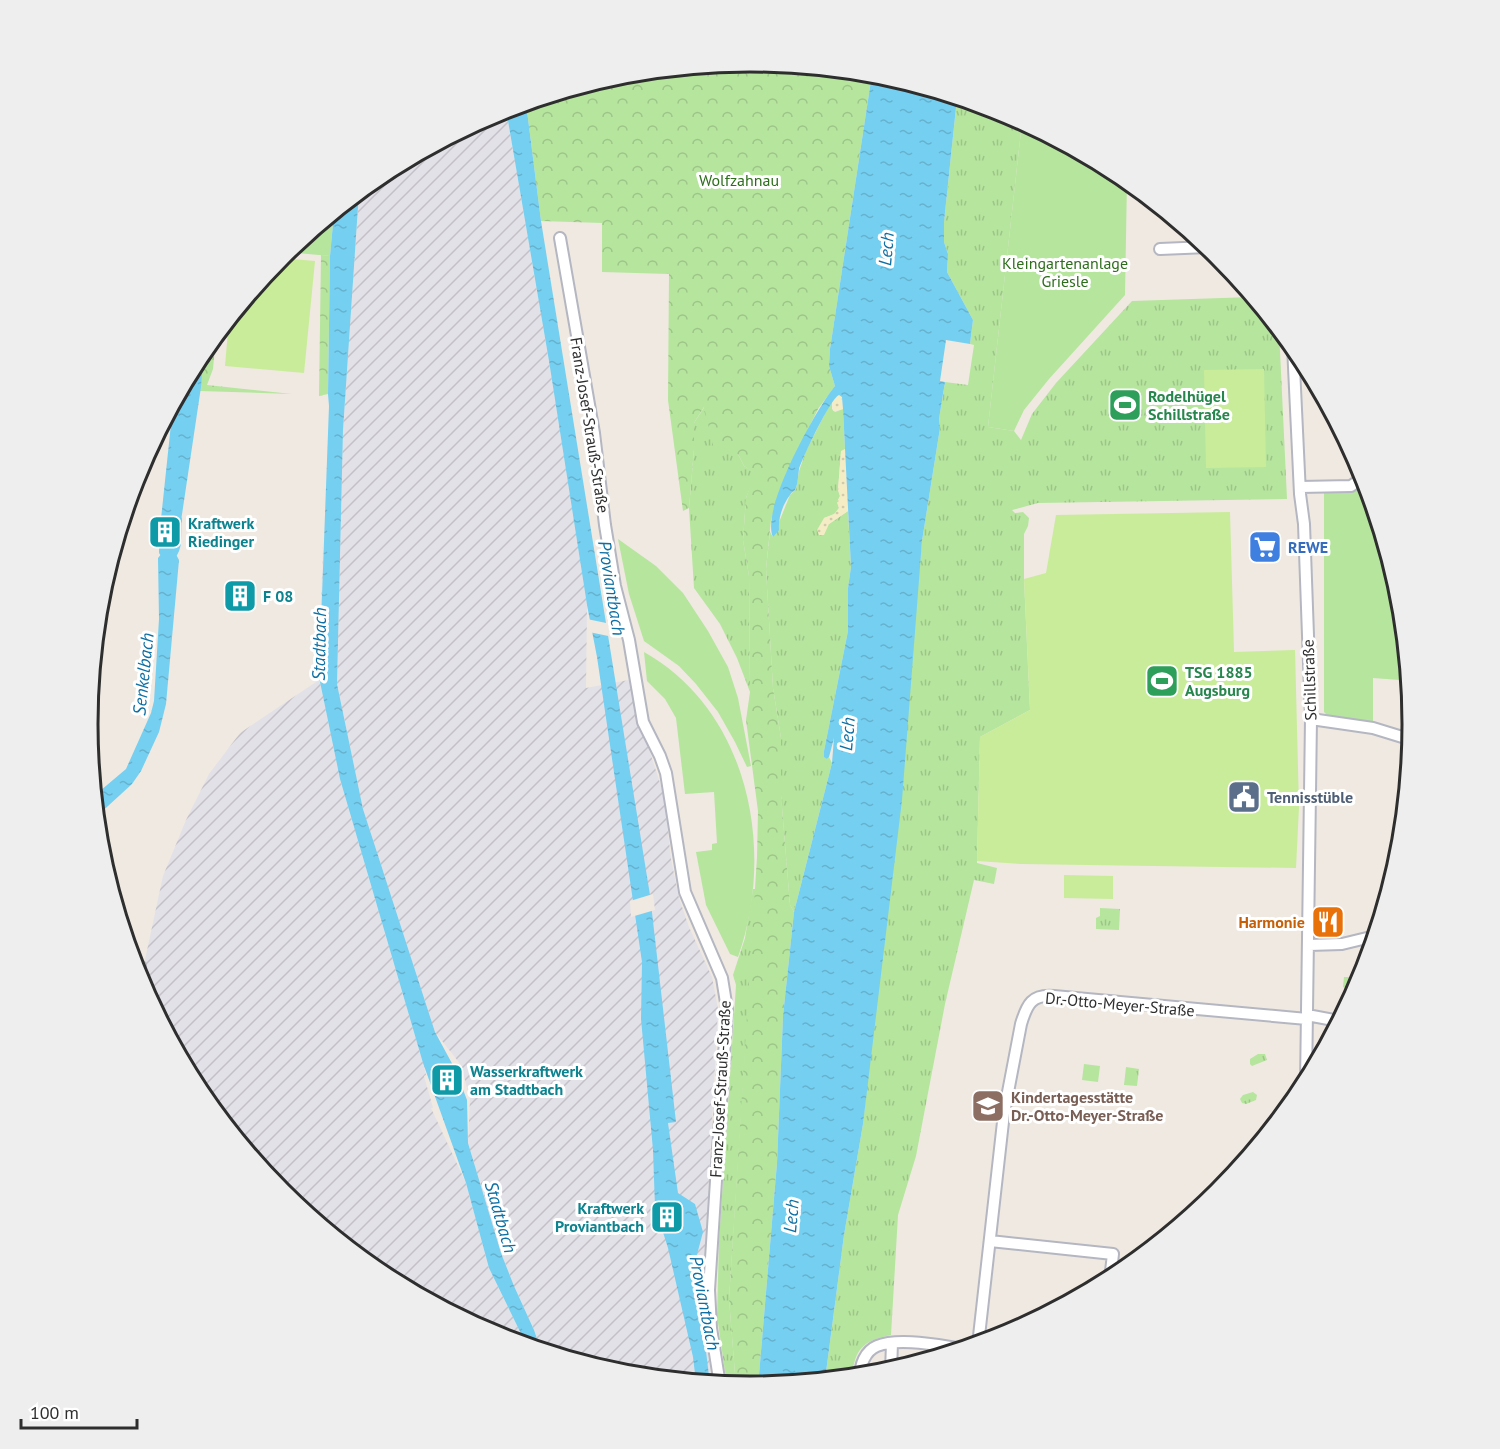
<svg xmlns="http://www.w3.org/2000/svg" width="1500" height="1449" font-family="'PT Sans',sans-serif">
<defs>
<pattern id="industrial-furrows" width="10" height="10" patternUnits="userSpaceOnUse" patternTransform="scale(1.5)"><rect width="10" height="10" fill="#e3e1e8"/><path d="M-1 1l2-2M0 10L10 0M9 11l2-2" fill="none" stroke="#c3c1c7"/></pattern>
<pattern id="grass-tufts" width="24" height="20" patternUnits="userSpaceOnUse" patternTransform="scale(1.5)"><rect width="24" height="20" fill="#b6e59e"/><path d="M3 7l-1-3M5 7V3M7 7l1-3M15 17l-1-3M17 17v-4M19 17l1-3" fill="none" stroke="#9dc588"/></pattern>
<pattern id="forest-crowns" width="20" height="18" patternUnits="userSpaceOnUse" patternTransform="scale(1.5)"><rect width="20" height="18" fill="#b6e59e"/><path d="M2 6a3 3 0 1 1 6 0M12 15a3 3 0 1 1 6 0" fill="none" stroke="#9dc588"/></pattern>
<pattern id="sand-dots" width="8" height="8" patternUnits="userSpaceOnUse" patternTransform="scale(1.5)"><rect width="8" height="8" fill="#f3ecc5"/><path d="M2 2h.1M6 6h.1" fill="none" stroke="#d1cbaa" stroke-width="1.8" stroke-linecap="round"/></pattern>
<pattern id="water-ripples" width="26" height="14" patternUnits="userSpaceOnUse" patternTransform="scale(1.5)"><rect width="26" height="14" fill="#75cff0"/><path d="M2 4q2-2 4 0t4 0M15 11q2-2 4 0t4 0" fill="none" stroke="#66b2ce"/></pattern>
</defs>
<rect width="100%" height="100%" fill="#efe9e1"/>
<!-- industrial -->
<path fill="url(#industrial-furrows)" d="M506,109L549,361L587,605L586,688L634,679L636,710L664,795L671,859L679,898L689,927L712,977L718,1009L702,1311L712,1384L620,1375L541,1350L534,1330L514,1286L501,1253L468,1143L470,1099L461,1065L435,1032L363,809L337,684L343,430L359,192L382,173L497,112Z
M323,540L322,611L319,677L340,779L423,1063L426,1075L424,1076L433,1108H431L466,1183L489,1268L525,1342V1346L496,1337L381,1276L281,1193L199,1093L140,983L163,876L186,820L209,774L240,733L319,680Z"/>
<!-- grass -->
<path fill="url(#grass-tufts)" d="M957,98L1004,112L1022,122L988,427L1014,431L1021,440L1032,414L1056,383L1132,301L1252,297L1279,330L1287,499L1038,503L1012,510L1015,513L1023,512L1029,518L1028,526L1024,534V579L1030,710L980,737L977,863L997,868L994,884L974,880L945,1004L916,1156L898,1215L891,1335C863,1341 855,1348 852,1377L825,1380L844,1235L863,1124L922,541L940,428L939,419L945,382L968,385L974,345L970,344L973,320L947,272L948,254L944,242V222Z
M832,400V409L835,412L843,409L845,449L841,452L838,490L840,496L837,502L839,508L835,514L824,518L829,524L848,511L851,567L848,588V631L824,751L827,759L829,757L832,763L794,912L790,905L781,795V738L773,688L766,569L770,532L773,537L790,495L796,489L799,471L806,451Z
M705,406L709,422L738,454L744,466L756,473L746,498L743,540L749,576L750,692L737,658L720,624L694,588L689,508L694,449V423Z
M753,889H756L729,1299L736,1386L727,1385L717,1316L719,1242L736,985L733,975L745,938Z
M1100,908L1120,909L1119,930L1096,929V918L1100,916Z
M1344,977H1353L1361,980L1355,992L1343,987Z
M1258,1054H1265L1267,1060L1252,1066L1250,1064V1059Z
M1084,1064L1100,1066L1098,1082L1082,1080Z
M1126,1067L1139,1069L1137,1086L1124,1085Z
M1253,1092L1257,1095L1256,1100L1246,1104L1242,1103L1240,1099L1243,1095Z"/>
<!-- forest -->
<path fill="url(#forest-crowns)" d="M750,62L872,74L830,349L829,366L835,386L818,409L786,474L771,520L766,569L773,688L781,738V795L790,905L794,912L783,1016L777,1163L758,1387L736,1386L729,1299L757,857L758,811L746,720L750,692L749,576L743,540L746,498L755,473L744,466L738,454L714,449L704,407L694,423V449L689,508L683,511L668,400L669,274L602,272V223L541,221L526,103L621,74Z
M321,255L330,256L328,394L319,396Z
M216,335L213,369L207,385L292,394L200,391L204,350Z"/>
<!-- sand -->
<path fill="url(#sand-dots)" d="M839,395L842,397L843,409L833,411L832,400Z
M845,449L848,511L829,524L824,535H819L817,530L824,518L834,514L839,508L837,502L840,496L838,490L841,451Z"/>
<!-- garden -->
<path fill="#b6e59e" d="M1022,122L1119,173L1127,180L1125,295L1049,379L1024,410L1014,431L988,427Z
M334,213L330,256L286,252Z
M1363,472L1400,595L1407,661L1400,680L1373,678V722L1330,718L1324,712V491L1360,489Z
M618,539L656,566L683,593L708,631L728,667L738,698L751,766L747,767L735,742L718,712L696,684L679,666L644,641L629,594Z
M644,652C749,711 776,850 738,957L730,954L706,905L696,852L712,850V844L717,843L714,792L685,794L676,718L665,699L647,681Z"/>
<!-- pitch -->
<path fill="#c9ec9a" d="M280,258L315,261L304,373L225,366L229,319Z
M1264,369L1266,467L1206,468L1204,370Z
M1230,512L1234,652L1295,650L1299,807L1296,868L1021,864L977,861L980,737L1030,710L1024,579L1046,573L1056,515Z
M1064,875L1113,876V899L1064,898Z"/>
<!-- water -->
<path fill="url(#water-ripples)" d="M872,74L957,98L944,222V242L948,254L947,272L973,320L970,344L946,340L940,381L945,382L939,419L940,428L922,541L902,800L863,1124L844,1235L825,1380L758,1387L777,1163L783,1016L794,912L832,763L834,738L829,757L827,759L824,757V751L848,631V588L851,567L843,409L842,397L839,395C830,399 803,457 799,469C798,475 798,482 796,488C794,493 793,490 790,495C783,504 778,518 779,530L773,537C760,510 816,409 835,386L829,366L830,349Z
M526,103L541,221L650,895L676,1122L668,1123L678,1193L695,1204L703,1232L695,1262L710,1384L696,1382L693,1357L668,1248L655,1207L653,1150L641,1019L642,962L597,657L587,605L549,361L506,109Z
M359,192L343,430L337,684L363,809L435,1032L455,1069L467,1100L468,1143L501,1253L514,1286L534,1330L541,1350L527,1346L489,1268L466,1183L423,1063L340,779L319,677L329,406L328,394L330,256L334,213Z
M204,350L201,387L181,521H175L172,547L179,560L166,704L159,732L141,771L132,784L96,817L94,796L126,769L151,713L154,701L159,619L158,558L167,547L168,520L161,519L173,405Z"/>
<!-- pier -->
<path fill="#efe9e1" d="M587,619L611,624L613,637L589,632Z
M653,894L655,910L631,917L630,901Z"/>
<g fill="none" stroke-linecap="round" stroke-linejoin="round">
<!-- canal -->
<path stroke="#75cff0" stroke-width="8" d="M164,519L163,552L169,558C180,550 177,533 178,520"/>
<defs>
<path id="minor" d="M560,238L594,433L605,525L615,586L629,640L643,722L660,756L666,773L685,892L722,978L727,1009L709,1290L711,1328L720,1385
M1160,249L1208,247
M1293,346L1300,494L1304,524L1311,719L1306,1084
M1300,487L1351,486L1358,481L1360,466
M1311,719L1373,728L1412,740
M1407,790L1408,771
M1309,945L1342,944L1375,936
M137,977L140,966
M1307,1015L1339,1021
M990,1241L1113,1254L1110,1280
M978,1345L1004,1113L1021,1024C1027,1004 1032,994 1054,996L1307,1019
M891,1371L892,1343
M860,1377C860,1365 865,1351 877,1346C900,1337 941,1346 965,1349"/>
</defs>
<!-- minor casing -->
<use href="#minor" stroke="#b4b7c1" stroke-width="14"/>
<!-- minor -->
<use href="#minor" stroke="#fff" stroke-width="10"/>
</g>
<!-- icons -->
<defs>
<symbol id="stadium-square" viewBox="-11 -11 22 22"><rect x="-9" y="-9" width="18" height="18" rx="4" fill="#2e9e5b" stroke="#fff"/><path d="M0-5a6.5 5 0 1 0 0 10a6.5 5 0 1 0 0-10ZM-3.5-1.8h7v3.6h-7Z" fill="#fff"/></symbol>
<symbol id="building-square" viewBox="-11 -11 22 22"><rect x="-9" y="-9" width="18" height="18" rx="4" fill="#0f9aa8" stroke="#fff"/><path d="M-4-6H4V6H1V3H-1V6H-4ZM-2.5-4.3h1.7v1.8h-1.7ZM.8-4.3h1.7v1.8H.8ZM-2.5-1h1.7V.8h-1.7ZM.8-1h1.7V.8H.8Z" fill="#fff"/></symbol>
<symbol id="supermarket-square" viewBox="-11 -11 22 22"><rect x="-9" y="-9" width="18" height="18" rx="4" fill="#3f7fe0" stroke="#fff"/><path d="M-6-5.5h2.5l.6 2H6L4.5 2H-2.5L-4.4-4H-6ZM-1.5 3.2a1.3 1.3 0 1 0 .1 0ZM3 3.2a1.3 1.3 0 1 0 .1 0Z" fill="#fff"/></symbol>
<symbol id="civic-square" viewBox="-11 -11 22 22"><rect x="-9" y="-9" width="18" height="18" rx="4" fill="#5c6f8a" stroke="#fff"/><path d="M-.6-6.5H3V-4.5H.6V-3L4-1V1h2V6H-6V1h2V-1L-.6-3ZM-1.2 2.5V6h2.4V2.5Z" fill="#fff"/></symbol>
<symbol id="restaurant-square" viewBox="-11 -11 22 22"><rect x="-9" y="-9" width="18" height="18" rx="4" fill="#e8710a" stroke="#fff"/><path d="M-5-6h1v4h1v-4h1v4h1v-4h1v5L-1.5 .5V6h-2V.5L-5-1ZM5-6V6H3V1.5H1.5Q1.5-4 5-6Z" fill="#fff"/></symbol>
<symbol id="school-square" viewBox="-11 -11 22 22"><rect x="-9" y="-9" width="18" height="18" rx="4" fill="#8d6e63" stroke="#fff"/><path d="M0-5L7-2L0 1L-7-2ZM-4 1L0 2.5L4 1V4Q0 6-4 4Z" fill="#fff"/></symbol>
</defs>
<g fill-rule="evenodd">
<use href="#stadium-square" x="1106" y="386" width="38" height="38"/>
<use href="#building-square" x="146" y="513" width="38" height="38"/>
<use href="#supermarket-square" x="1246" y="528" width="38" height="38"/>
<use href="#building-square" x="221" y="577" width="38" height="38"/>
<use href="#stadium-square" x="1143" y="662" width="38" height="38"/>
<use href="#civic-square" x="1225" y="778" width="38" height="38"/>
<use href="#restaurant-square" x="1309" y="903" width="38" height="38"/>
<use href="#building-square" x="428" y="1061" width="38" height="38"/>
<use href="#school-square" x="969" y="1087" width="38" height="38"/>
<use href="#building-square" x="648" y="1198" width="38" height="38"/>
</g>
<g text-anchor="middle" dominant-baseline="central" stroke-width="6" stroke-linejoin="round" paint-order="stroke">
<!-- park labels -->
<g font-size="16" fill="#2c6e1b" stroke="#fff">
<text x="739" y="180">Wolfzahnau</text>
<text x="1065" y="263">Kleingartenanlage<tspan x="1065" dy="18">Griesle</tspan></text>
</g>
<!-- leisure labels -->
<g font-size="16" font-weight="bold" fill="#27864d" stroke="#fff" text-anchor="start">
<text x="1148" y="396">Rodelhügel<tspan x="1148" dy="18">Schillstraße</tspan></text>
<text x="1185" y="672">TSG 1885<tspan x="1185" dy="18">Augsburg</tspan></text>
</g>
<!-- street labels -->
<g font-size="16" fill="#2e2e2e" stroke="#fff">
<text transform="translate(590 425) rotate(81)">Franz-Josef-Strauß-Straße</text>
<text transform="translate(1309 680) rotate(-92)">Schillstraße</text>
<text transform="translate(1120 1004) rotate(5)">Dr.-Otto-Meyer-Straße</text>
<text transform="translate(720 1089) rotate(-87)">Franz-Josef-Strauß-Straße</text>
</g>
<!-- culture labels -->
<g font-size="16" font-weight="bold" fill="#0d838f" stroke="#fff" text-anchor="start">
<text x="188" y="523">Kraftwerk<tspan x="188" dy="18">Riedinger</tspan></text>
<text x="263" y="596">F 08</text>
<text x="470" y="1071">Wasserkraftwerk<tspan x="470" dy="18">am Stadtbach</tspan></text>
<text x="644" y="1208" text-anchor="end">Kraftwerk<tspan x="644" dy="18">Proviantbach</tspan></text>
</g>
<!-- shop labels -->
<g font-size="16" font-weight="bold" fill="#366cbe" stroke="#fff" text-anchor="start">
<text x="1288" y="547">REWE</text>
</g>
<!-- service labels -->
<g font-size="16" font-weight="bold" fill="#4e5e75" stroke="#fff" text-anchor="start">
<text x="1267" y="797">Tennisstüble</text>
</g>
<!-- food labels -->
<g font-size="16" font-weight="bold" fill="#c56008" stroke="#fff" text-anchor="end">
<text x="1305" y="922">Harmonie</text>
</g>
<!-- education labels -->
<g font-size="16" font-weight="bold" fill="#785e54" stroke="#fff" text-anchor="start">
<text x="1011" y="1097">Kindertagesstätte<tspan x="1011" dy="18">Dr.-Otto-Meyer-Straße</tspan></text>
</g>
<!-- water labels -->
<g font-size="18" font-style="italic" fill="#0d6fa3" stroke="#fff">
<text transform="translate(886 249) rotate(-85)">Lech</text>
<text transform="translate(612 588) rotate(81)">Proviantbach</text>
<text transform="translate(319 644) rotate(-89)">Stadtbach</text>
<text transform="translate(143 674) rotate(-84)">Senkelbach</text>
<text transform="translate(847 734) rotate(-85)">Lech</text>
<text transform="translate(791 1216) rotate(-85)">Lech</text>
<text transform="translate(501 1217) rotate(74)">Stadtbach</text>
<text transform="translate(705 1303) rotate(79)">Proviantbach</text>
</g>
</g>
<!-- crop -->
<path d="M0 0H1500V1449H0ZM98 724a652 652 0 1 1 1304 0a652 652 0 1 1-1304 0Z" fill="#eee" fill-rule="evenodd"/>
<path fill="none" stroke="#2e2e2e" stroke-width="3" d="M98 724a652 652 0 1 1 1304 0a652 652 0 1 1-1304 0Z"/>
<!-- scale -->
<path d="M21 1419v9h116v-9" fill="none" stroke="#2e2e2e" stroke-width="3"/>
<text x="30" y="1419" font-size="18" fill="#2e2e2e" stroke="#ffffff" stroke-width="4.5" paint-order="stroke">100 m</text>
</svg>
